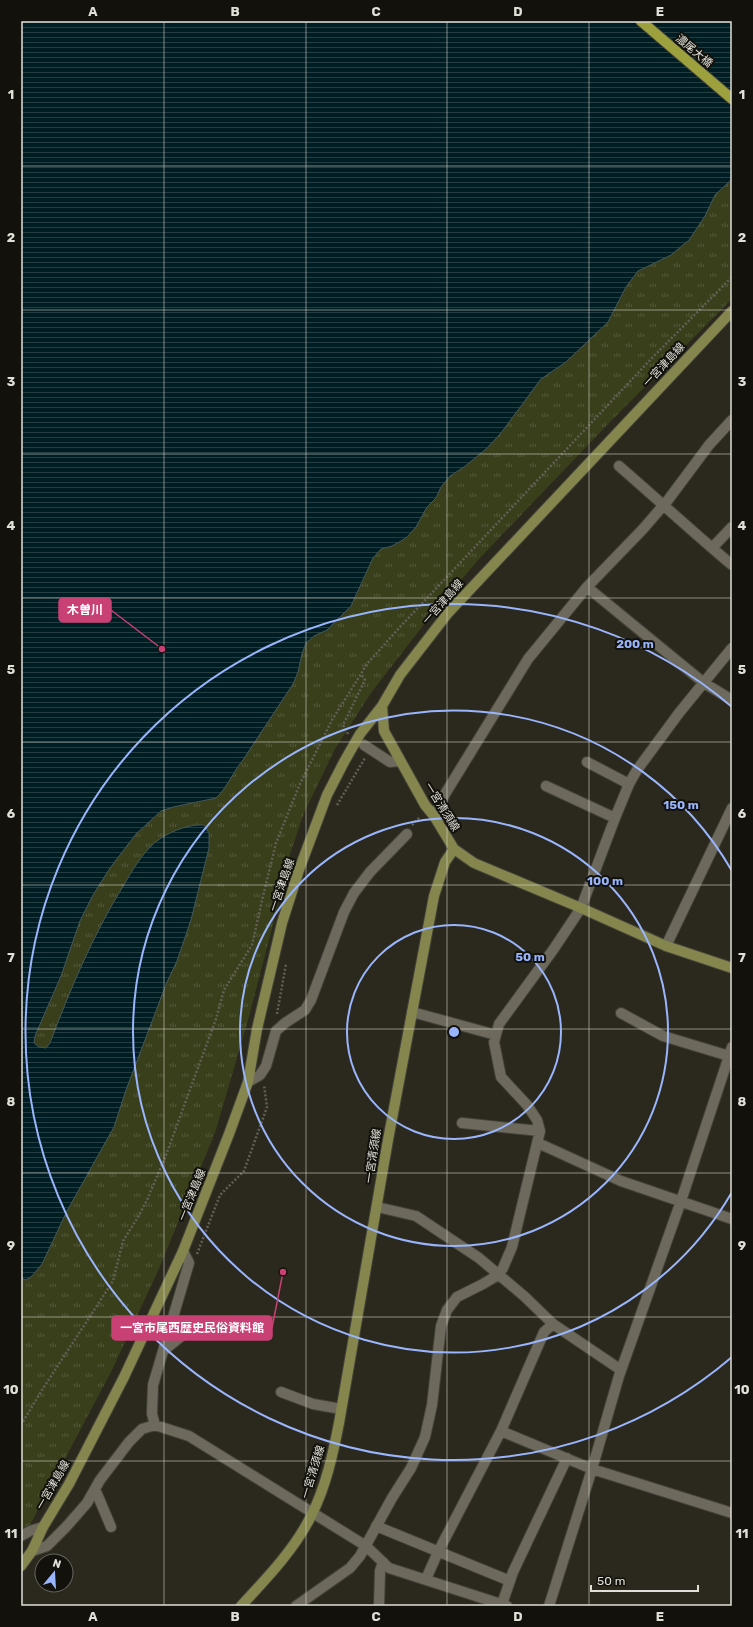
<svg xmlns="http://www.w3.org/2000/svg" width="753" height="1627" font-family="Rubik,'Noto Sans JP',sans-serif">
<defs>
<pattern id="grass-tufts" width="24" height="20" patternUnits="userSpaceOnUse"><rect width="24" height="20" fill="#393f1b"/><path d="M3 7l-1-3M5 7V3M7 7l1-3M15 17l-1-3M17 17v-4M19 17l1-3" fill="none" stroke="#555a3b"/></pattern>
<pattern id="water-rules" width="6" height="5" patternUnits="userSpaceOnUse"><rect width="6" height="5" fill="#001d23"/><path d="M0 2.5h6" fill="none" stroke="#253e42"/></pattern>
</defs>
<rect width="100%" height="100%" fill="#2b281d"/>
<!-- grass -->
<path fill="url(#grass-tufts)" d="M732,177V299L610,422L479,559L425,623L371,693L335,749L304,813L287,863L274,921L247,1024L215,1133L158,1271L112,1370L21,1542V1168L48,1052L37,1050L30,1038L71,902L334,598L612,287L716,190Z"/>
<!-- water -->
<path fill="url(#water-rules)" stroke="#445859" d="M21,21H732V179L715,195L705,216L689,240L671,255L638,271L626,287L608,322L566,362L541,379L501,433L486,449L464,467L450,476L441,487L436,498L427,507L416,527L406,538L392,546L381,549L373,558L351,606L327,630L314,636L306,643L302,654L298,672L293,684L243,760C233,772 227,788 216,798L173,807L161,811L136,834L110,868L93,895L80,921L61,976L35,1036L34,1043L39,1047L46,1048L50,1043C70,990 92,937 122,888C132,871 144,849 161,838C174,830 190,824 204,825L209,833V848L191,920L177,961L167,982L126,1090L114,1127L67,1211L42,1264L32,1276L26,1280L21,1278Z"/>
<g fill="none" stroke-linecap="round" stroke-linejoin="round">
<defs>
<path id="street" d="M619,466C657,499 694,533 732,565
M712,548L732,527
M587,587L704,683L732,700
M364,745L390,762L400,761
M587,762L629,784
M546,786L615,818
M434,816L445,794L528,659L587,587L643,529L668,500L709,445L732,420
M666,946L732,808
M412,1012L496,1035
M621,1013L663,1036L729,1056
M248,1082L260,1075L266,1066L276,1031L285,1023L305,1010L311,1000L344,912L354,893L370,872L407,834
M462,1123L540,1131
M538,1143L621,1181L732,1219
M377,1207L416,1216L479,1258L524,1296L553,1324L621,1370
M163,1351L190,1329L208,1334
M281,1392L313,1404L341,1409
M155,1425L152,1414L153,1385L189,1263L183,1251
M501,1431L592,1469L732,1513
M95,1489L111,1527
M376,1526L510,1581
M21,1536L30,1531L43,1527
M32,1551L47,1546L66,1527L87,1503L100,1480L129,1442L142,1429L155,1425L189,1436L366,1546L389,1568L507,1606
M426,1579L438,1552L501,1431L544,1332L553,1324
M502,1604L513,1572L567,1458
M296,1606L350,1568L360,1556L392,1498L411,1468L425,1437L432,1405L441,1326L447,1310L457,1297L483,1284L498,1275L503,1268L512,1247L540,1131L537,1120L527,1105L501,1077L494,1042L499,1024L553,950L581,908L615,818L629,784L637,770L679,713L732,648
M379,1606L380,1571L383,1562
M549,1606L592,1469L619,1376L681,1201L732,1047"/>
<path id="secondary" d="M382,706L384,731L425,805L434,816L454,849L474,863L581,908L666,946L732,968
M21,1566L32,1551L43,1527L69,1484L124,1377L183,1251L229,1134L248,1082L257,1029L282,923L299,870L327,795L344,762L360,734L382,706L400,675L448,613L732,311
M241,1606C266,1579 296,1548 312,1514C326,1486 333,1454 339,1423L388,1140L434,896L445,862L454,849"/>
<path id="primary" d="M641,21L732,99"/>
</defs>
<!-- street casing -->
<use href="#street" stroke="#444339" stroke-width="12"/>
<!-- secondary casing -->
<use href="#secondary" stroke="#444339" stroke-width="12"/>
<!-- primary casing -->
<use href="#primary" stroke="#444339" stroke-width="12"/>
<!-- path -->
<path stroke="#626056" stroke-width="2.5" stroke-dasharray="2 2" stroke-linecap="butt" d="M348,734L343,725L365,680L361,674
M337,805L365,758
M412,825L420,817
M277,1014L286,964
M197,1254L220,1195L244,1171L267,1107L264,1085
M21,1425L42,1390L113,1281L123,1241L138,1217L147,1200L166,1155L216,1019L224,990L252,945L263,896L276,843L299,786L332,720L361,674L366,665L400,627L651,359L732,277"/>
<!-- street -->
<use href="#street" stroke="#6d6a5d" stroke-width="10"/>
<!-- secondary -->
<use href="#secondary" stroke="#84864d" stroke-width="10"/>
<!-- primary -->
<use href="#primary" stroke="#9ca13e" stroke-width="10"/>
</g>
<!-- grid -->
<path fill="none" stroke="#e1e0d8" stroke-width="1" stroke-opacity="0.55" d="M164,21V1606M306,21V1606M447,21V1606M589,21V1606M21,166H732M21,310H732M21,454H732M21,598H732M21,742H732M21,885H732M21,1029H732M21,1173H732M21,1317H732M21,1461H732"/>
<!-- distance rings -->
<g fill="none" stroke="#99b5fd" stroke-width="2">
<circle cx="454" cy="1032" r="107"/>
<circle cx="454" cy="1032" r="214"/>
<path d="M732 1192A321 321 0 1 1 732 871"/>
<path d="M732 1357A428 428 0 1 1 732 707"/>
</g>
<g text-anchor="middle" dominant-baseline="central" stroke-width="4" stroke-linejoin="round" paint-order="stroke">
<!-- street labels -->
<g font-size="11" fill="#e1e0d8" stroke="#12110c">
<text transform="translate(694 51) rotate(40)">濃尾大橋</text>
<text transform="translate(664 365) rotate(-47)">一宮津島線</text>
<text transform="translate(443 602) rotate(-49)">一宮津島線</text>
<text transform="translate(442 807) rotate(58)">一宮清須線</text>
<text transform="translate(282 885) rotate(-71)">一宮津島線</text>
<text transform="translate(373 1156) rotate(-81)">一宮清須線</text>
<text transform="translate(192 1195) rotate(-68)">一宮津島線</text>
<text transform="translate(313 1472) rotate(-73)">一宮清須線</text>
<text transform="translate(53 1485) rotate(-60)">一宮津島線</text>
</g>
</g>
<circle cx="454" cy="1032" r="6" fill="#99b5fd" stroke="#12110c" stroke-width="2"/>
<g font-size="12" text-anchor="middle" font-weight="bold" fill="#99b5fd" stroke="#12110c" stroke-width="4" stroke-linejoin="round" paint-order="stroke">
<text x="635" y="648">200 m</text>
<text x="681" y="809">150 m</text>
<text x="605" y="885">100 m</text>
<text x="530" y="961">50 m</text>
</g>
<!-- callouts -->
<path fill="none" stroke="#c84074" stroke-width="1.5" d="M162 649L111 610M283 1272L272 1328"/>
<g fill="#c84074" stroke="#12110c" stroke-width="1.5">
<circle cx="162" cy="649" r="4"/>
<circle cx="283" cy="1272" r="4"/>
</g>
<g fill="#c84074" stroke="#c84074" stroke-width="1.5">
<rect x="59" y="598" width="52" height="24" rx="4"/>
<rect x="112" y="1316" width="160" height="24" rx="4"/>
</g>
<g font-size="12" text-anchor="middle" font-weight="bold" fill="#fff">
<text x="85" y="614">木曽川</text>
<text x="192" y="1332">一宮市尾西歴史民俗資料館</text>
</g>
<!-- border -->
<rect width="753" height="1627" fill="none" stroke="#12110c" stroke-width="44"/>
<!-- north arrow -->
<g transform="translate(54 1573) rotate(18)"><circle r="19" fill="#12110c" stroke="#65645e"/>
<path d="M0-3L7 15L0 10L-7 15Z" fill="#99b5fd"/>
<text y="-6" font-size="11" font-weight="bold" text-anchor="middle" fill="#e1e0d8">N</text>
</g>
<!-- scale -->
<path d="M591 1585v6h107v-6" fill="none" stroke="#e1e0d8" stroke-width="2"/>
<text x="597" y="1585" font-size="12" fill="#e1e0d8" stroke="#12110c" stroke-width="3" paint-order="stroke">50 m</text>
<rect x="22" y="22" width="709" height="1583" fill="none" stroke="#e1e0d8" stroke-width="1.5"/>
<g font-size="13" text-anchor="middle" font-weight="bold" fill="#e1e0d8">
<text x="93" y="16">A</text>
<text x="235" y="16">B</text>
<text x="376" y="16">C</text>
<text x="518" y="16">D</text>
<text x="660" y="16">E</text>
<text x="11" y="99">1</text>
<text x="742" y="99">1</text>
<text x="11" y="242">2</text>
<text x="742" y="242">2</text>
<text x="11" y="386">3</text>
<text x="742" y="386">3</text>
<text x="11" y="530">4</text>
<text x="742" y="530">4</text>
<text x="11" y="674">5</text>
<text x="742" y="674">5</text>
<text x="11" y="818">6</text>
<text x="742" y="818">6</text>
<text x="11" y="962">7</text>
<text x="742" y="962">7</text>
<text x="11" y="1106">8</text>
<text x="742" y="1106">8</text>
<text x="11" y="1250">9</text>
<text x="742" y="1250">9</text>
<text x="11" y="1394">10</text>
<text x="742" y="1394">10</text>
<text x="11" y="1538">11</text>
<text x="742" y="1538">11</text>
<text x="93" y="1621">A</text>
<text x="235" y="1621">B</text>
<text x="376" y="1621">C</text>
<text x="518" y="1621">D</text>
<text x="660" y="1621">E</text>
</g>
</svg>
